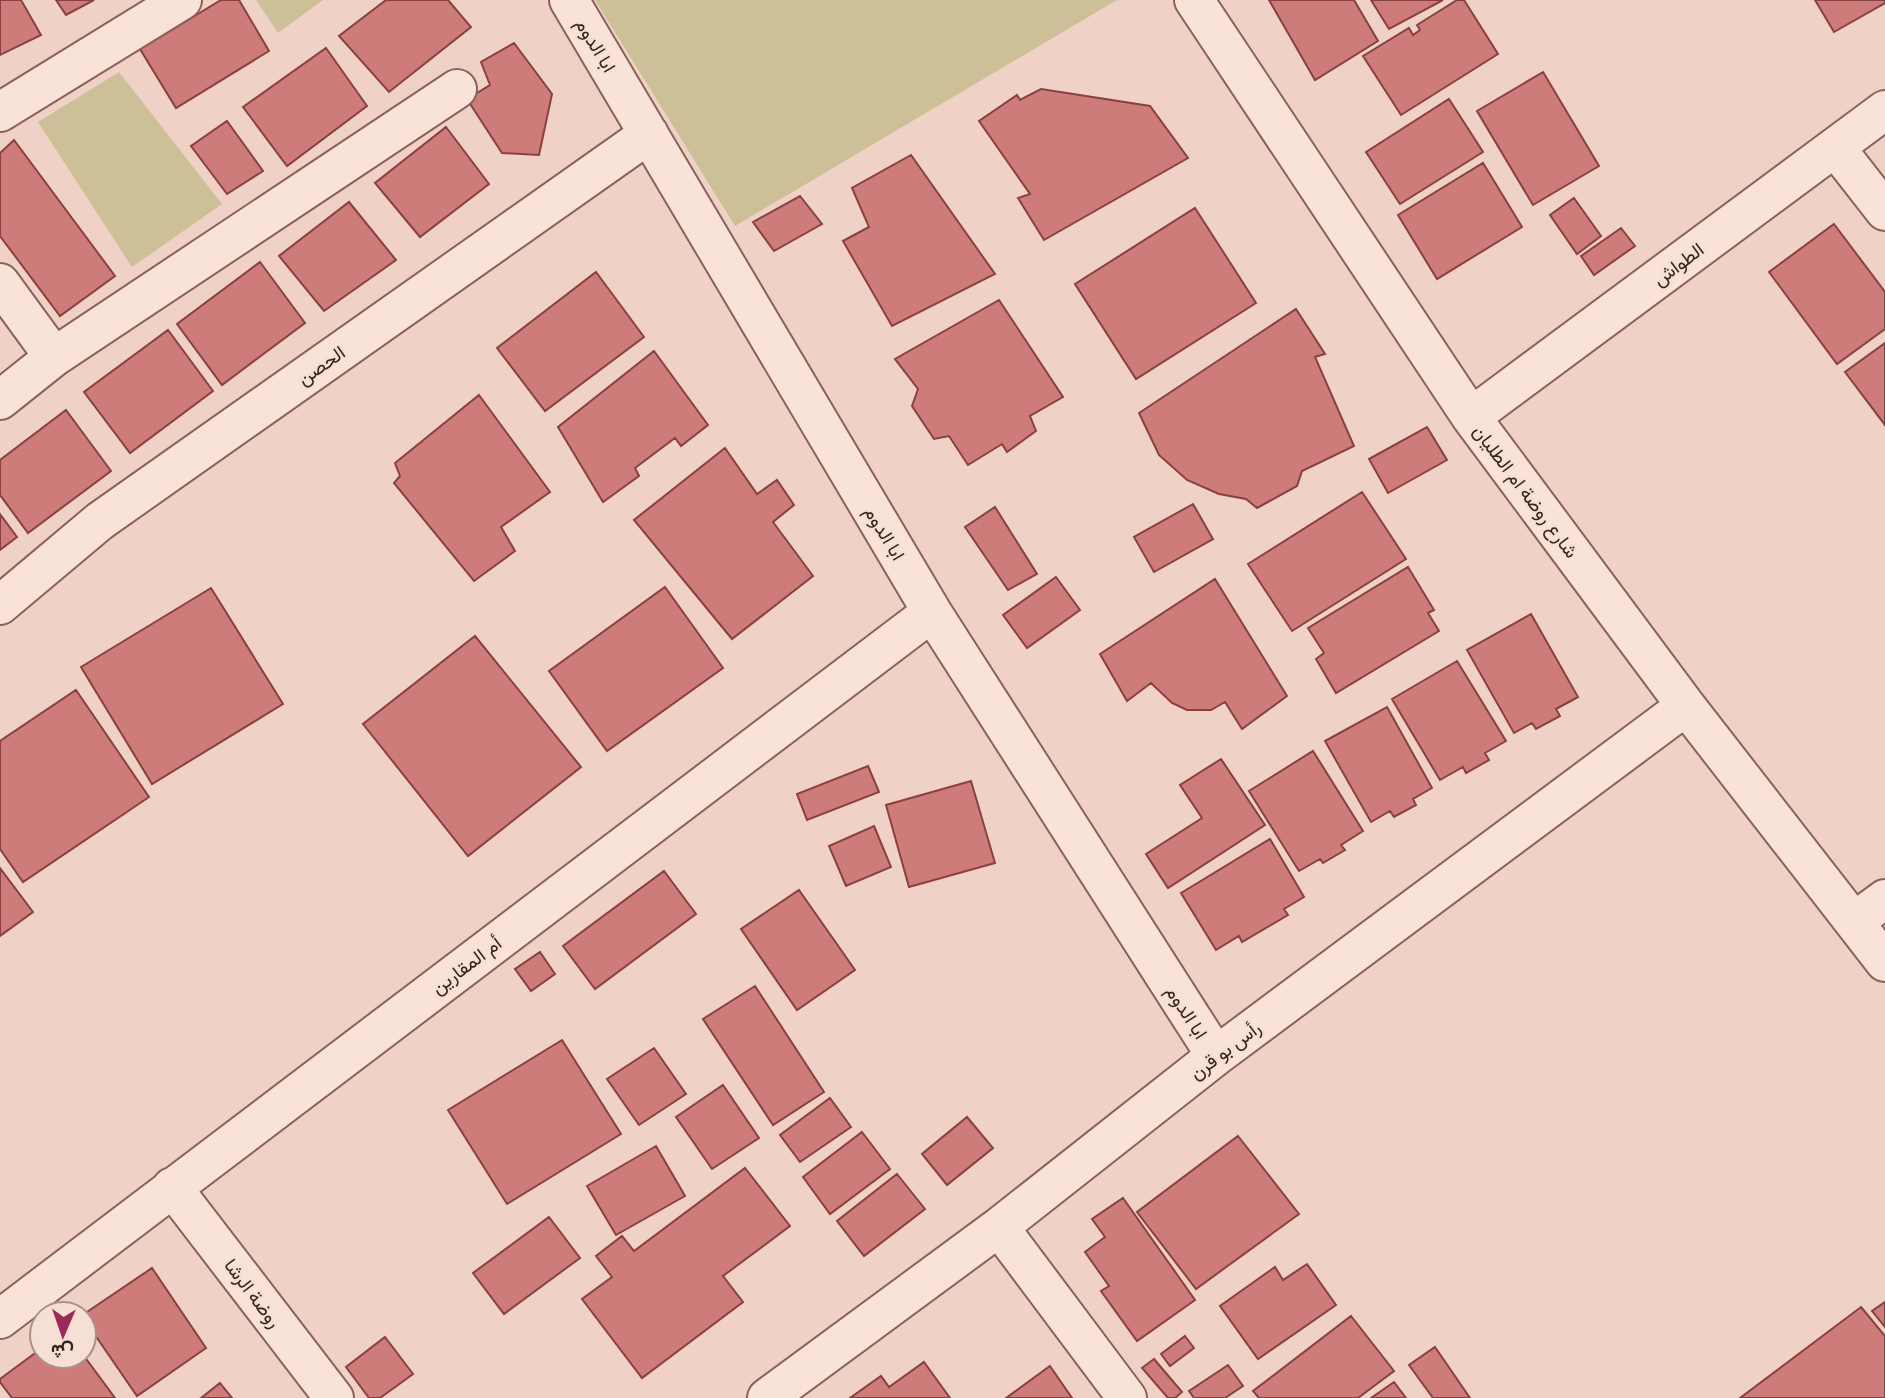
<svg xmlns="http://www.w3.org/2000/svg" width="1885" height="1398" font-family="'IBM Plex Serif',Vazirmatn,serif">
<rect width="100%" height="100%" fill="#efd2c5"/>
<!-- green -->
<path fill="#cdbf98" d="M256,0H323L278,33Z
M595,0H1117L735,226Z
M119,72L222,204L132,267L38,122Z"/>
<!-- building -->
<path fill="#ce7c7a" stroke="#8a4040" stroke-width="2" d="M0,0H21L41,35L0,55Z
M56,0H94L66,15Z
M221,0H239L269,51L176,108L140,49Z
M386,0H448L471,27L389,92L339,36Z
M1269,0H1354L1378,41L1315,80Z
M1371,0H1443L1389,29Z
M1457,0H1464L1498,54L1401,115L1363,56L1409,28L1413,35L1420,30L1417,25Z
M1815,0H1885V3L1834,32Z
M514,43L552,94L539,155L502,153L467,99L490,85L481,62Z
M326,48L367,106L287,166L243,107Z
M1543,72L1599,166L1533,205L1477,111Z
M1041,89L1150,106L1188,158L1044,240L1018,198L1030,194L979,121L1017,95L1020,100Z
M1449,99L1483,152L1400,204L1366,152Z
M227,121L263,171L227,194L191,146Z
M446,127L489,184L420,237L375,183Z
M14,140L115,276L60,316L0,236V153Z
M911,155L995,274L892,326L843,241L869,227L852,188Z
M1483,163L1522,227L1437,279L1398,215Z
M800,196L822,224L774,251L753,222Z
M1574,198L1601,236L1577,254L1550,215Z
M349,202L396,260L324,311L279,256Z
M1195,208L1256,303L1136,379L1075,284Z
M1834,224L1885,292V329L1837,364L1769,272Z
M1621,228L1635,246L1594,275L1581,256Z
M260,262L305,323L222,385L177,324Z
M596,272L644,337L545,411L497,348Z
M999,300L1063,397L1030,416L1036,431L1007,452L1002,444L968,465L949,436L934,439L912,406L918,389L895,359Z
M1296,309L1325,354L1315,357L1354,446L1302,471L1297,486L1257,508L1246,499L1219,494L1187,480L1159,455L1139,413Z
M168,330L213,391L130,453L84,392Z
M1885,343V425L1845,372Z
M654,351L708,425L681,446L675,438L635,468L639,476L603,502L558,427Z
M479,395L550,492L501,527L515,551L474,581L394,483L400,476L395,463Z
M66,410L111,471L28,533L0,495V460Z
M1427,427L1447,460L1388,493L1369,459Z
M725,448L757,494L777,480L794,505L773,522L813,576L732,639L634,520Z
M1362,492L1406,559L1292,631L1248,564Z
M1193,504L1213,539L1154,572L1134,537Z
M995,507L1037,574L1008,590L965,527Z
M0,514L17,537L0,550Z
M1408,567L1434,610L1428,613L1439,631L1336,693L1316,659L1324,653L1308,628Z
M1056,577L1080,610L1027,648L1003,615Z
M1215,579L1287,696L1242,729L1225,702L1211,710H1187L1172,703L1151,683L1127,701L1100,654Z
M665,587L723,668L607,751L549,671Z
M211,588L283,704L152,784L81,667Z
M1531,614L1578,697L1556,709L1560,716L1536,729L1532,723L1514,733L1467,650Z
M475,636L581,767L468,856L363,724Z
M1457,661L1506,741L1485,753L1489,760L1466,773L1463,767L1440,780L1392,699Z
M76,690L149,797L23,882L0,849V741Z
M1387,707L1432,788L1413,799L1416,805L1394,817L1390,811L1371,822L1325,741Z
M1313,751L1363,831L1341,845L1345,850L1323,863L1320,859L1299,871L1249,791Z
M1221,759L1265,825L1168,888L1146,854L1202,818L1180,785Z
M868,766L879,792L807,820L797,794Z
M971,781L995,863L909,887L886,805Z
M874,826L891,867L846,886L829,846Z
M1270,839L1304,897L1284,909L1288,915L1242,942L1239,936L1216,950L1181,893Z
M0,868L33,912L0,936Z
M664,871L696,914L595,989L563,946Z
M799,890L855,970L797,1010L741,929Z
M540,952L555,974L531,991L515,969Z
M755,986L824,1092L773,1125L703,1019Z
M562,1040L621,1134L507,1204L448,1110Z
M654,1048L686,1094L639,1125L607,1079Z
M723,1085L759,1138L712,1169L676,1117Z
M830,1098L851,1127L800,1162L780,1135Z
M967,1117L993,1148L947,1185L922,1154Z
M862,1132L890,1169L830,1214L803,1177Z
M1238,1136L1299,1214L1196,1289L1137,1212Z
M656,1146L685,1196L616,1235L587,1186Z
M745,1168L790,1226L723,1276L743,1302L642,1378L582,1299L612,1277L596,1256L622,1236L634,1251Z
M897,1174L925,1209L864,1256L837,1221Z
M1123,1198L1195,1300L1137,1341L1101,1291L1109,1286L1085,1252L1105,1237L1092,1219Z
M549,1217L580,1258L504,1314L473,1273Z
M1307,1264L1336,1305L1258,1359L1220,1306L1275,1267L1283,1280Z
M152,1268L206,1348L137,1396L84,1319V1314Z
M1885,1302V1327L1872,1311Z
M1861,1307L1885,1336V1398H1740Z
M1351,1316L1394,1371L1358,1398H1259L1253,1391Z
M1185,1336L1194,1348L1170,1366L1161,1354Z
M385,1337L413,1374L380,1398H369L346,1367Z
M1435,1347L1470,1398H1433L1409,1365Z
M42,1348V1356H84L115,1398H12L0,1382V1379Z
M1154,1359L1182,1392L1175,1398H1168L1142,1368Z
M924,1362L950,1398H850L881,1376L889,1387Z
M1228,1365L1243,1386L1225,1398H1194L1189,1391Z
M1050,1366L1072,1398H1006Z
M1394,1382L1406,1398H1371Z
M220,1383L232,1398H201Z"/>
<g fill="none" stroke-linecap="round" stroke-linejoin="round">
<defs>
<path id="minor" d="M569,0L932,612L1216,1056
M1194,0L1471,417L1686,706L1885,962
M0,112L182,0
M1835,147L1885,211
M0,283L54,357
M0,400L54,357L457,89
M1471,417L1885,110
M0,605L100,521L649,134
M1855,921L1885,899
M172,1187L334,1398
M999,1227L1127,1398
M0,1319L932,612
M767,1398L999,1227L1216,1056L1686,706"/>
</defs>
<!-- minor casing -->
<use href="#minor" stroke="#8a615b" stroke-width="42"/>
<!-- minor -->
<use href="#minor" stroke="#f9e3d8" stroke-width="38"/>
</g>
<g text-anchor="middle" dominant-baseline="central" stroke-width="5" stroke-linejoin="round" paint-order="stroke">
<!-- street labels -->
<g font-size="19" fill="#3a211f" stroke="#f6dfd5">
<text transform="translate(596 45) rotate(59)">ابا الدوم</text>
<text transform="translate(1678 264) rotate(-37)">الطواش</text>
<text transform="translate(321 365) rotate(-35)">الحصن</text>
<text transform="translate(1526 491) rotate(53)">شارع روضة ام الطليان</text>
<text transform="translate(885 533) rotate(59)">ابا الدوم</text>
<text transform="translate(466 965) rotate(-37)">أم المقارين</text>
<text transform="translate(1187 1012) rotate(57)">ابا الدوم</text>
<text transform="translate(1225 1050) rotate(-37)">رأس بو قرن</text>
<text transform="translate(253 1293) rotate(53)">روضة الرشا</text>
</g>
</g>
<!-- north arrow -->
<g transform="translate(63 1335) rotate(182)"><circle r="33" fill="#f6dfd5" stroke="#ab938c" stroke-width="2"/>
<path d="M0-5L12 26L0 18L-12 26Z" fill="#9a2a57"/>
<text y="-10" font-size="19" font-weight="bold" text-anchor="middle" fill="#3a211f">ش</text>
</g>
</svg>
